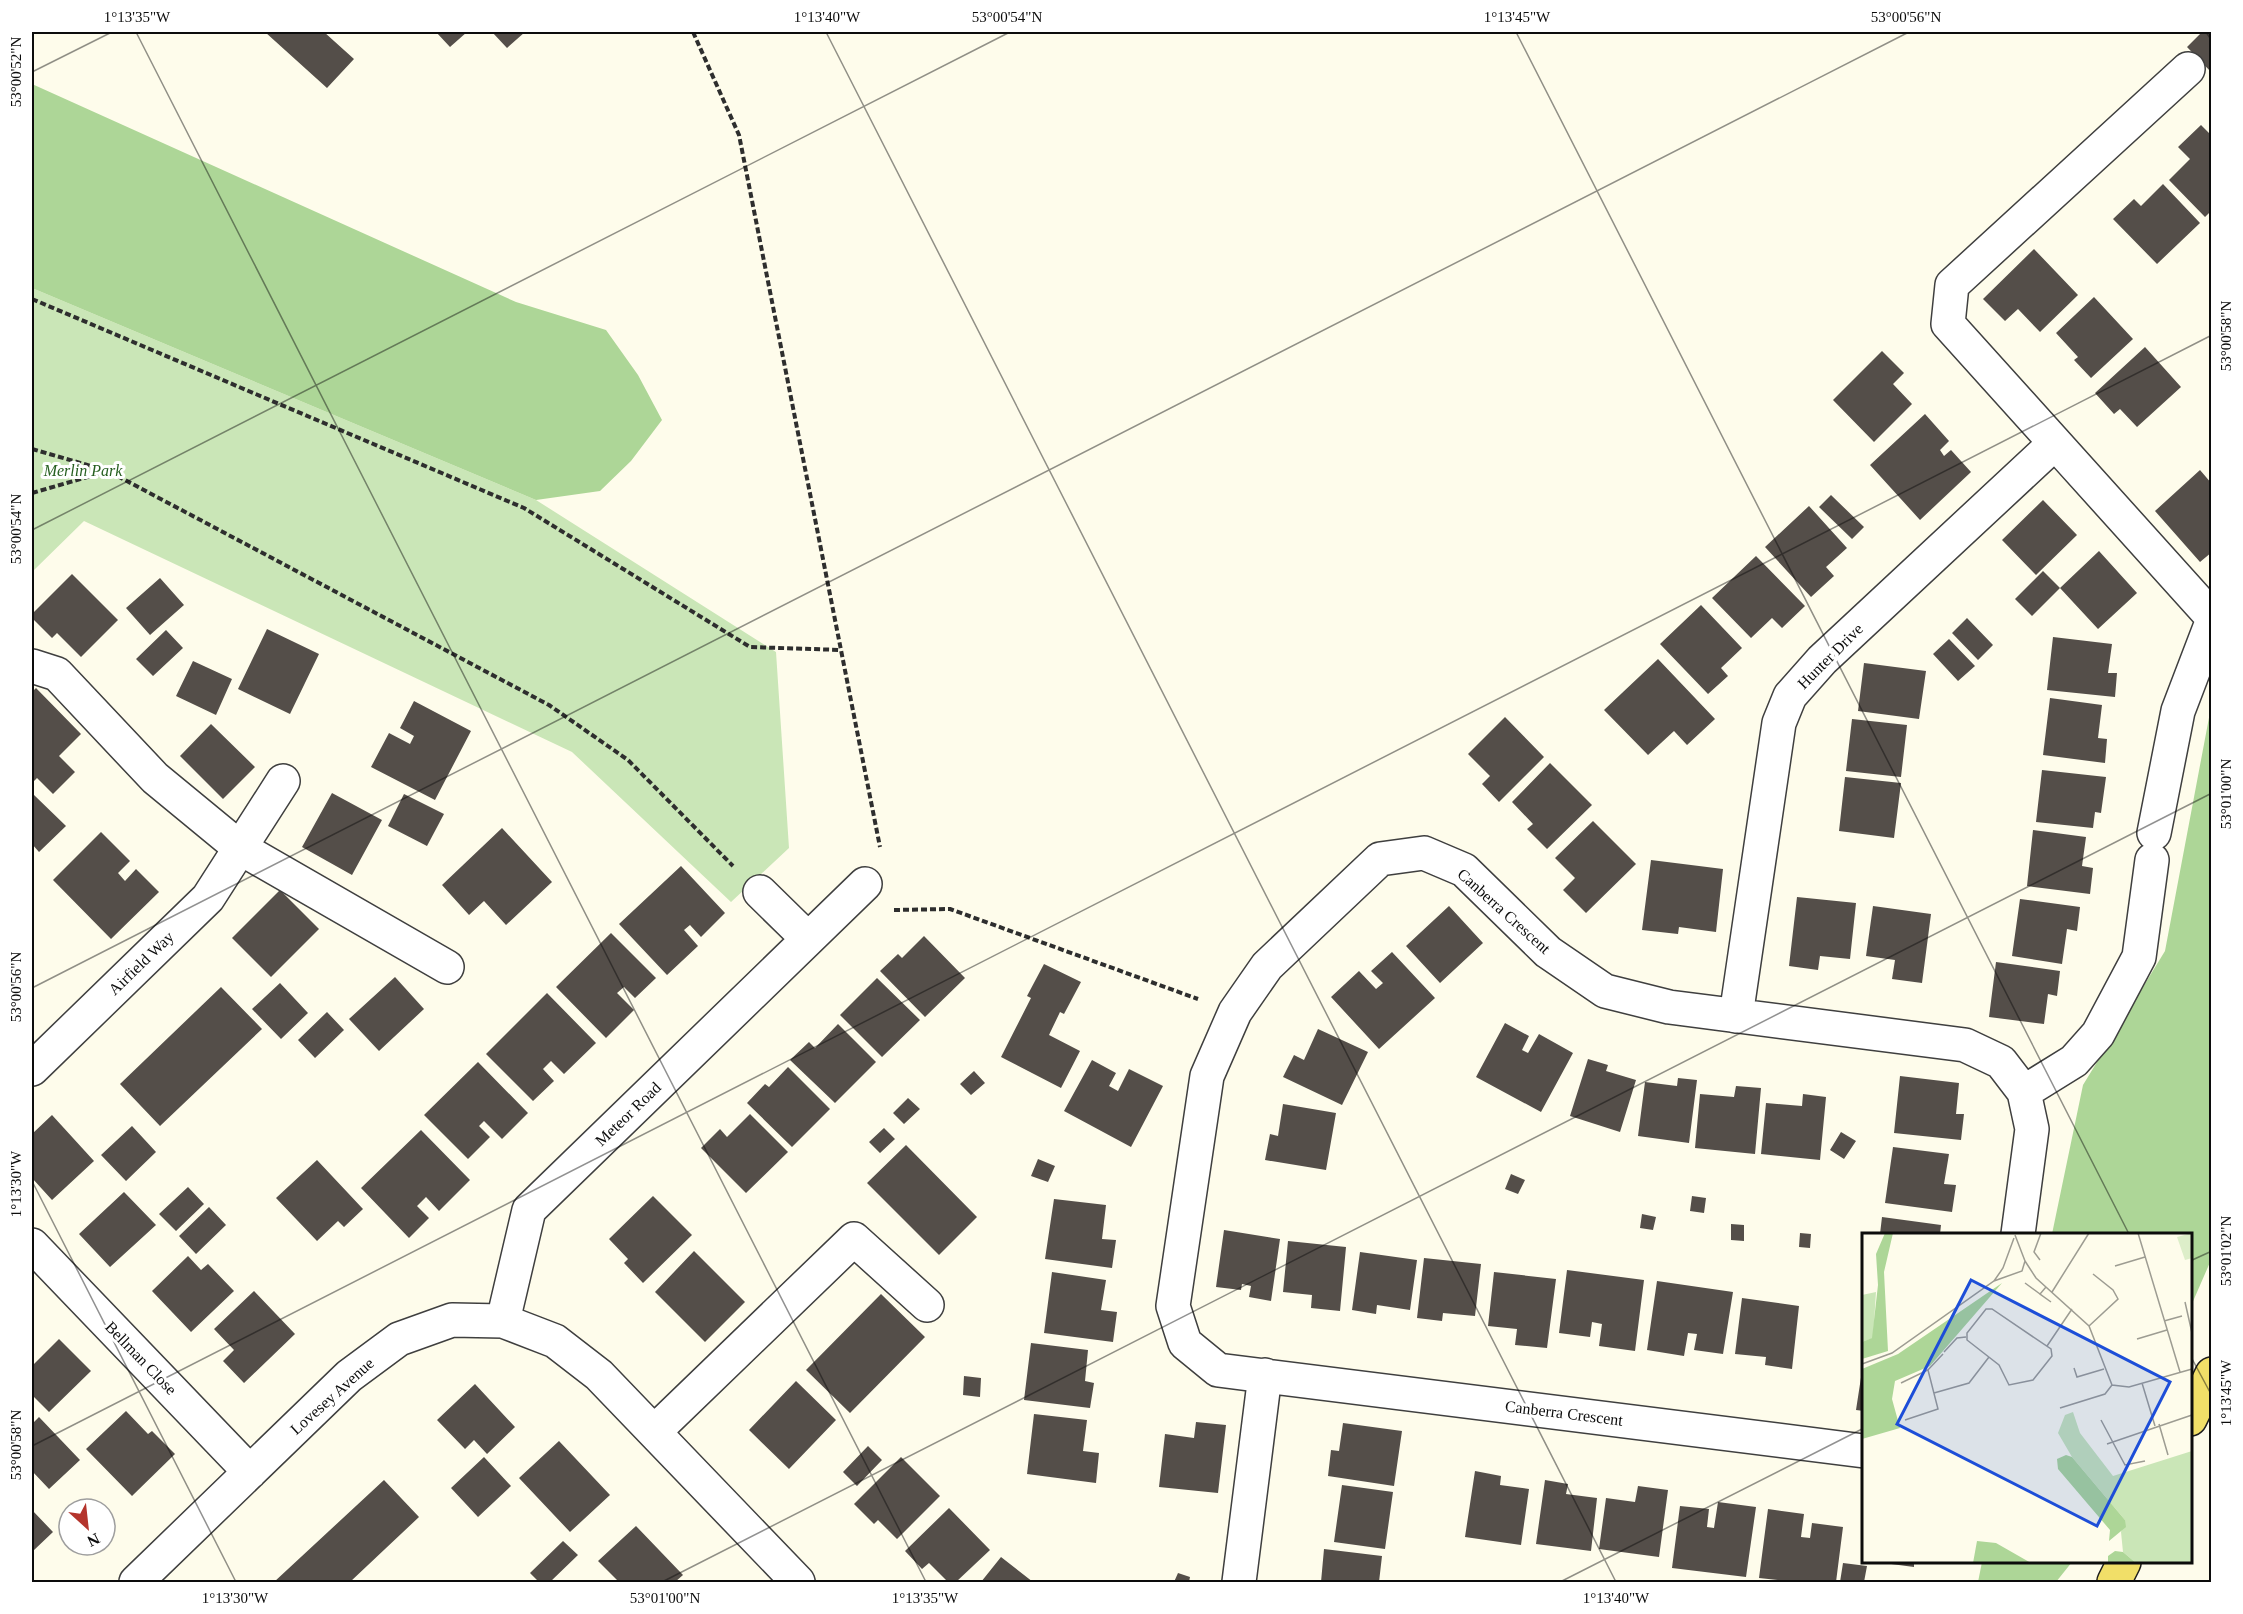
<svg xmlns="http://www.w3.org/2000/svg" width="2243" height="1614" font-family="'Times New Roman',serif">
<rect width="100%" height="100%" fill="#fefceb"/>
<!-- green -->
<path fill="#cae6b7" d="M32,288L536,500L776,652L789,848L731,902L572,752L84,521L32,572Z"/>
<!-- forest -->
<path fill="#add697" d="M32,84L516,302L606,330L638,375L662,420L631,461L600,491L536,500L32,288Z
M2211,707V1260L2191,1306L2190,1234H2052L2083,1085L2165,951Z
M1982,1562H2072L2056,1582H1978Z"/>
<!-- building -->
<path fill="#544e49" d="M265,32H324L354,59L327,88Z
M436,32H467L450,47Z
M492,32H525L507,48Z
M2202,32H2212V73L2187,47Z
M2201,125L2212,136V210L2205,217L2169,180L2190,159L2178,147Z
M2163,184L2200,223L2157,264L2113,219L2134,199L2141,206Z
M2034,249L2078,295L2040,332L2018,309L2005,321L1983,299Z
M2094,297L2133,339L2091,378L2074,360L2078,357L2056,333Z
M2145,347L2181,387L2137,427L2120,409L2114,414L2095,393Z
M1882,351L1904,373L1893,384L1912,404L1874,442L1833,400Z
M1925,414L1949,441L1940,450L1944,456L1951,450L1971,472L1920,520L1870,465Z
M2200,470L2212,484V552L2200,562L2155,511Z
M1831,495L1864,527L1852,539L1819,507Z
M2043,500L2077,535L2036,575L2002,540Z
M1809,506L1847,548L1826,567L1834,576L1811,597L1765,547Z
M2099,551L2137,593L2098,629L2060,588Z
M1756,556L1805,606L1782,628L1772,618L1751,638L1712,598Z
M2043,571L2060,588L2032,616L2015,599Z
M72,574L118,620L81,657L57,633L52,638L32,618V614Z
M160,578L184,605L150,635L126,608Z
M1701,605L1742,648L1721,668L1728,676L1708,694L1660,644Z
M1967,618L1993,645L1978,660L1952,633Z
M267,629L319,654L290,714L238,689Z
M166,630L183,648L153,676L136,659Z
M2053,637L2112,644L2108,673H2117L2115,697L2047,690Z
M1949,639L1975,666L1958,681L1933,654Z
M1658,659L1715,719L1687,745L1674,731L1648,755L1604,710Z
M193,661L232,679L216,715L176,696Z
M1864,663L1926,671L1919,719L1858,711Z
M36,688L81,734L59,756L75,772L53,794L37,778L32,783V692Z
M2050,698L2102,705L2098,738L2107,739L2105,763L2043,755Z
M414,701L471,731L435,800L371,767L389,733L410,744L414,736L400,728Z
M1505,717L1544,757L1499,802L1482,784L1490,776L1468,754Z
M1852,719L1907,725L1901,777L1846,771Z
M211,724L255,767L223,799L180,756Z
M1550,763L1592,805L1547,849L1527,829L1533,824L1512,802Z
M2042,770L2106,777L2101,813L2095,812L2093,828L2036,822Z
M1845,777L1901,783L1894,838L1839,831Z
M332,793L382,820L352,875L302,847Z
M33,794L66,826L39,852L32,844V796Z
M404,794L444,814L427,846L388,826Z
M1593,821L1636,864L1586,913L1563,890L1575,878L1555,858Z
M502,828L552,882L506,925L484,901L469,915L442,885Z
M2033,830L2086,837L2082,866L2093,868L2090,894L2027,886Z
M101,832L130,861L118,873L125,881L136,869L159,892L111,939L53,880Z
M1651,860L1723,869L1716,932L1679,927L1678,934L1642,930Z
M681,866L725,913L701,937L690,925L684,930L698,946L667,975L619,924Z
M280,890L319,929L271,977L232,938Z
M1797,897L1856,903L1850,959L1820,956L1818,970L1789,966Z
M2020,899L2080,907L2077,931L2067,929L2062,964L2012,956Z
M1449,906L1483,943L1440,983L1406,946Z
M1873,906L1931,914L1922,983L1892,979L1895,960L1866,956Z
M611,933L656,978L635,998L624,987L617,993L634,1010L606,1038L556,987Z
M924,936L965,978L925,1017L880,971L898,954L902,958Z
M1392,952L1435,998L1379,1049L1331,997L1359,971L1376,989L1383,983L1371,971Z
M1996,962L2060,971L2057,996L2048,994L2044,1024L1989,1017Z
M1044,964L1081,982L1064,1014L1060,1012L1049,1035L1080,1051L1061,1088L1001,1057L1031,998L1027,996Z
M395,977L424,1009L379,1051L349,1019Z
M877,978L920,1020L882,1057L840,1015Z
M280,983L308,1013L281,1039L252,1009Z
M221,987L262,1029L160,1126L120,1084Z
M547,993L596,1043L564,1074L551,1061L543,1069L554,1081L533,1101L486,1054Z
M327,1012L344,1030L315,1058L298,1040Z
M1505,1023L1529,1036L1522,1050L1528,1053L1539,1034L1573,1053L1541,1112L1476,1077Z
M838,1024L876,1062L835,1103L790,1060L809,1042L815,1048Z
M1318,1029L1368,1052L1342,1105L1283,1077L1294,1055L1304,1060Z
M1588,1059L1608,1065L1606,1071L1636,1080L1620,1132L1570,1116Z
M1092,1060L1116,1073L1109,1086L1118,1091L1129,1069L1163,1086L1131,1147L1064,1111Z
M478,1062L528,1113L502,1139L484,1121L479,1126L490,1137L468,1159L424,1115Z
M788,1067L830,1109L792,1147L747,1103L765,1084L769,1087Z
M974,1071L985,1083L971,1095L960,1084Z
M1900,1076L1959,1083L1956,1114H1964L1961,1140L1894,1133Z
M1678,1078L1697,1080L1689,1143L1638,1136L1645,1082L1677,1086Z
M1736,1086L1761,1088L1755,1154L1695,1148L1700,1094L1734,1097Z
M1803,1094L1826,1097L1820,1160L1761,1154L1766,1103L1802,1106Z
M908,1098L920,1109L904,1124L893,1113Z
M1283,1104L1336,1113L1326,1170L1265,1160L1270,1134L1278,1136Z
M750,1114L788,1152L746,1193L701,1148L720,1129L727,1137Z
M52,1115L94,1161L52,1200L32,1178V1134Z
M132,1126L156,1152L126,1181L101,1155Z
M884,1128L895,1139L880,1153L869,1142Z
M421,1130L470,1180L439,1211L426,1197L417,1206L429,1218L409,1238L361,1188Z
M1841,1132L1856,1141L1844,1159L1830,1150Z
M906,1145L977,1217L939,1255L867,1183Z
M1893,1147L1949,1154L1944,1184L1956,1185L1952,1212L1885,1203Z
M1038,1159L1055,1166L1048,1182L1031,1176Z
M317,1160L363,1209L344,1227L338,1221L317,1241L276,1198Z
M1511,1174L1525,1180L1518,1194L1505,1189Z
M188,1187L204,1204L176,1231L159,1214Z
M124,1192L156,1225L110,1267L79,1234Z
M653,1196L692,1235L643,1283L624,1263L628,1259L609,1239Z
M1692,1196L1706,1198L1704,1213L1690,1211Z
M1054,1199L1106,1205L1102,1239L1116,1240L1112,1268L1045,1259Z
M209,1207L226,1225L196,1254L179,1236Z
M1642,1214L1656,1217L1653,1230L1640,1228Z
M1882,1217L1941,1225L1940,1234H1880Z
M1731,1224L1744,1225V1241L1731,1240Z
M1224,1230L1280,1239L1271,1301L1249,1297L1251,1286L1242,1284L1241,1290L1216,1287Z
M1800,1233L1811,1234L1810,1248L1799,1247Z
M1288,1241L1346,1247L1340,1311L1311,1308L1312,1295L1283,1292Z
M694,1251L745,1302L705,1342L655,1292Z
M1360,1252L1417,1260L1410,1310L1377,1305L1376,1314L1352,1310Z
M188,1256L201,1270L208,1264L234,1291L191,1332L152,1291Z
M1424,1258L1481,1264L1475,1316L1443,1313L1442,1321L1417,1318Z
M1567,1270L1644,1280L1635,1351L1599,1346L1602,1324L1592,1322L1590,1337L1559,1333Z
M1052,1272L1106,1280L1101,1310L1117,1312L1113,1342L1044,1333Z
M1494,1272L1556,1279L1547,1348L1515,1345L1517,1329L1488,1326Z
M1657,1281L1733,1292L1723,1354L1694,1350L1697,1334L1688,1333L1684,1356L1647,1350Z
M254,1291L295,1334L244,1383L223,1361L234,1350L214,1329Z
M881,1294L925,1337L850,1413L806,1370Z
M1742,1298L1799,1306L1792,1369L1765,1365L1766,1357L1735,1354Z
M59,1339L91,1371L49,1412L32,1395V1366Z
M1031,1343L1088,1350L1085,1381L1094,1383L1090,1408L1024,1400Z
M1862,1371H1864V1411L1856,1410Z
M964,1376L981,1378L980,1397L963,1395Z
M796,1381L836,1420L789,1469L749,1430Z
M475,1384L515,1427L487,1454L474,1440L465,1449L437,1420Z
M126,1411L148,1434L152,1431L175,1454L132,1496L86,1449Z
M1034,1414L1087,1420L1083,1451L1099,1453L1096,1483L1027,1474Z
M39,1417L80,1460L49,1489L32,1471V1424Z
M1196,1422L1226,1425L1218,1493L1159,1487L1165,1434L1194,1438Z
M1343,1423L1402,1431L1394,1486L1328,1476L1331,1450L1339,1451Z
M559,1441L610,1495L570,1532L519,1478Z
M868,1446L882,1460L857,1486L843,1472Z
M484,1457L511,1486L478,1517L451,1488Z
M901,1457L940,1496L897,1539L878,1520L874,1524L854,1504Z
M1475,1471L1501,1476L1500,1485L1529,1489L1521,1545L1465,1537Z
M384,1480L419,1517L350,1582H274Z
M1545,1480L1568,1484L1566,1494L1597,1498L1591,1551L1536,1544Z
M1342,1485L1393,1492L1385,1549L1334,1542Z
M1638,1486L1668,1490L1659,1557L1599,1549L1606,1498L1635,1502Z
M1718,1502L1756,1507L1746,1577L1672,1568L1680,1506L1709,1509L1707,1527L1714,1528Z
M949,1508L990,1550L956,1582H948L929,1563L922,1569L905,1551Z
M1768,1509L1804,1514L1801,1537L1810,1538L1812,1523L1843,1527L1836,1582H1795L1759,1578Z
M32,1510L53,1532L33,1551L32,1549Z
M636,1526L683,1575L675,1582H619L598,1561Z
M563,1541L578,1555L550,1582H539L530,1573Z
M1324,1549L1382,1556L1379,1582H1321Z
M1001,1557L1033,1582H981Z
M1876,1562H1914V1567Z
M1843,1563L1867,1566L1864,1582H1840Z
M1178,1573L1190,1577L1189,1582H1174Z"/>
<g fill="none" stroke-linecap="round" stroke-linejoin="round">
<defs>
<path id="minor" d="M2188,69L1952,285L1948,324L2212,617
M32,666L57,674L155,778L240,848L447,967
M2154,833L2178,711L2212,622
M760,892L808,939
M1736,1016L1779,723L1790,696L1822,660L2055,443
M32,1069L208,898L283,781
M2024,1092L2074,1061L2098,1034L2139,957L2152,860
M32,1245L250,1472
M503,1321L529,1210L865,884
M654,1432L854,1239L927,1305
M1864,1451L1218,1370L1185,1343L1173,1306L1207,1076L1235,1012L1267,966L1380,859L1424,853L1464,870L1548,952L1605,991L1669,1007L1965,1045L2001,1062L2024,1092L2032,1129L2018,1234
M136,1582L349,1376L399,1339L452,1320L503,1321L555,1341L599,1375L798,1582
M1239,1582L1265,1375"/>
<path id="major" d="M2190,1419L2212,1374
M2114,1582L2124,1562"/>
</defs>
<!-- minor casing -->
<use href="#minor" stroke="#3f3f3f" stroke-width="36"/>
<!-- major casing -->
<use href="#major" stroke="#1d1d1d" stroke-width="36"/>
<!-- path -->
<path stroke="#2e2e2e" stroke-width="4" stroke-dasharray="6 3" stroke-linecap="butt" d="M693,32L739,135L880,847
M32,299L524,508L750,647L841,650
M32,449L108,471L549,705L628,760L733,866
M32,493L108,471
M894,910L950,909L1198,999"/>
<!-- minor -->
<use href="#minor" stroke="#fff" stroke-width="33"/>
<!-- major -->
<use href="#major" stroke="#f1df68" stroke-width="33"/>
</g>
<!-- ticks -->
<path fill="none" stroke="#0c0c0c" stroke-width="1.5" stroke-opacity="0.45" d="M136,32L926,1582M826,32L1616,1582M1516,32L2129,1234M2206,32L2212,41M32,72L112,32M32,530L1010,32M32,988L1909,32M32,1181L236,1582M2190,1261L2212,1251M2190,1355L2212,1396M32,1446L2212,335M662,1582L2212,793M1560,1582L1864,1428"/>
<g text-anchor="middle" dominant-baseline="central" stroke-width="6" stroke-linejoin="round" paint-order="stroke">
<!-- park labels -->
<g font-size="16" font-style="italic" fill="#265f20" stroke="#fff">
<text x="83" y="470">Merlin Park</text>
</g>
<!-- street labels -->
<g font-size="16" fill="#0c0c0c" stroke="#fff">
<text transform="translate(1830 656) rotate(-45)">Hunter Drive</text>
<text transform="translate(1504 911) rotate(42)">Canberra Crescent</text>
<text transform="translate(141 963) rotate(-44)">Airfield Way</text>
<text transform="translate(628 1114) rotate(-44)">Meteor Road</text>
<text transform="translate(141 1358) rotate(46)">Bellman Close</text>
<text transform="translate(332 1396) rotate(-42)">Lovesey Avenue</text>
<text transform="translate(1564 1413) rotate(7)">Canberra Crescent</text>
</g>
</g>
<!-- overview -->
<g transform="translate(1862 1233)">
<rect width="330" height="330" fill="#fefceb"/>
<path d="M14,59L11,105L0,109V62ZM211,179L218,200L251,243L330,218V330H274L261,319L259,299L263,287L210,224L196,200L203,182Z" fill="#cae6b7"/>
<path d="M23,0H31L22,39L26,118L0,126V109L10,105L16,52L14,21ZM140,50L68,133L33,148L30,166L38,195L0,206V136L36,121ZM204,222L210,224L263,287L264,294L247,308L248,297L196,236L195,226ZM115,308L134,310L169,330H111ZM253,318L261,319L274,330H246V323Z" fill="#add697"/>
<path d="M330,0V25L323,27L315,4Z" fill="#ddeec9"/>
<path fill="none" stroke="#9d9c92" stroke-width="1.5" d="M276,0L318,139M178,27L172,19L179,0M163,28L174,45L227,93L250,152L267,154L330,136M253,33L283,24M132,48L141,35L152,5M163,50L178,61M184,54L178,61L189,69M190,59L227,0M323,69L330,100M124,76H130L189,116L190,123L171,147L147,152L137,132L105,107V100ZM302,88L320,83M227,93L256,66L251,57L231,41M275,106L305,97M185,113L210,76M82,119L95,105L104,104M0,131L30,120L132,48L160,38L163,28L153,2M212,135L215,144L242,136M39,150L66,137L81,121M280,150L293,193M72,160L107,150L127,124M198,175L243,161L250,152M43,187L76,176L66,137M239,187L263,232L283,228M297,191L306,222M245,211L330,182"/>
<path fill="#1d4ed8" fill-opacity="0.15" stroke="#1d4ed8" stroke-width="3" d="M109,47L308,149L235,293L35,191Z"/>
<rect width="330" height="330" fill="none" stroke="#0c0c0c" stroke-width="3"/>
</g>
<!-- border -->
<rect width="2243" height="1614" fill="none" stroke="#ffffff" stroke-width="66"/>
<!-- north arrow -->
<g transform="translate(87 1527) rotate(153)"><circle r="28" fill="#ffffff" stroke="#9e9e9e" stroke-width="1.5"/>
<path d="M0-4.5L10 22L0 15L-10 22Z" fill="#b4342c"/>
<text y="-9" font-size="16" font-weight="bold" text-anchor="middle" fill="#0c0c0c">N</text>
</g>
<rect x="33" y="33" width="2177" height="1548" fill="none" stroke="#0c0c0c" stroke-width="2"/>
<g font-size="15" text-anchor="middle" fill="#0c0c0c">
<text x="137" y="22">1°13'35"W</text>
<text x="827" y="22">1°13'40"W</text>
<text x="1007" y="22">53°00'54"N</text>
<text x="1517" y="22">1°13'45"W</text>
<text x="1906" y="22">53°00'56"N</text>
<text transform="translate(16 72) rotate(-90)" y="5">53°00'52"N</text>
<text transform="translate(2226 336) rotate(-90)" y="5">53°00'58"N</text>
<text transform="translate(16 529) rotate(-90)" y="5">53°00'54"N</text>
<text transform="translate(2226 794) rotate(-90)" y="5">53°01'00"N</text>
<text transform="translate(16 987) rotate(-90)" y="5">53°00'56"N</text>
<text transform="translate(16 1184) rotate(-90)" y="5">1°13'30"W</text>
<text transform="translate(2226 1251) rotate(-90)" y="5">53°01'02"N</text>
<text transform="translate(2226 1393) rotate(-90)" y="5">1°13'45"W</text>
<text transform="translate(16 1445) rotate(-90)" y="5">53°00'58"N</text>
<text x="235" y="1603">1°13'30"W</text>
<text x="665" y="1603">53°01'00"N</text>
<text x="925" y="1603">1°13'35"W</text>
<text x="1616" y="1603">1°13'40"W</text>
</g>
</svg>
